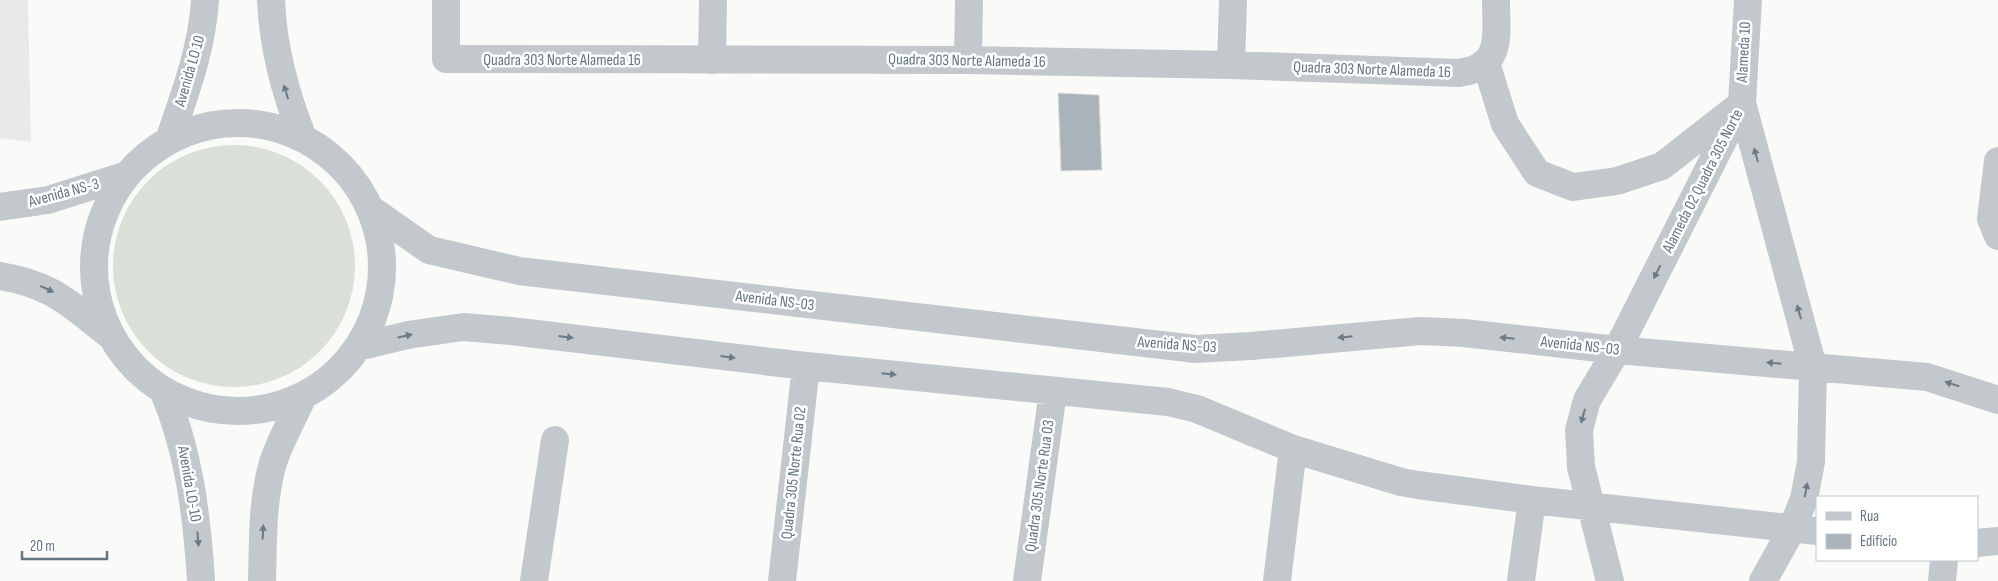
<svg xmlns="http://www.w3.org/2000/svg" width="1998" height="581" font-family="'Sofia Sans Condensed',sans-serif">
<rect width="100%" height="100%" fill="#fafaf8"/>
<!-- built -->
<path fill="#e8e9e9" d="M0,0H28L31,142L0,138Z"/>
<!-- green -->
<path fill="#dadfd7" d="M113 266a121 121 0 1 1 242 0a121 121 0 1 1-242 0Z"/>
<!-- building -->
<path fill="#aab3b9" stroke="#dcdcda" d="M1058,93L1099,95L1102,170L1061,171Z"/>
<g fill="none" stroke-linecap="round" stroke-linejoin="round">
<!-- minor -->
<path stroke="#c3c8cc" stroke-width="28" d="M271,0C273,49 285,93 303,138
M446,0V59L968,60L1231,65L1459,73C1504,67 1496,35 1496,0
M1748,0L1742,103L1813,367L1811,462L1804,499L1792,529L1763,581
M712,60L713,0
M968,60L969,0
M1486,63L1505,124L1537,173L1573,187L1617,181L1662,166L1735,109
M1231,65L1233,0
M94 267a144 144 0 1 1 288 0a144 144 0 1 1-288 0Z
M169,140C185,94 202,49 205,0
M1998,161L1991,219L1998,236
M0,207L48,200L127,175
M369,208L429,250L519,271L1196,349L1251,346L1421,331L1464,333L1617,350L1927,377L1998,400
M0,276C52,284 71,305 111,336
M358,347L408,335L463,327L511,331L806,366L1168,402L1197,409L1293,449L1401,482L1418,485L1532,500L1817,531
M163,390C189,450 197,516 201,581
M1977,543L1998,541
M262,581C263,543 262,503 272,466C279,442 293,419 303,396
M534,581L555,440
M782,581L806,366
M1027,581L1053,391
M1277,581L1293,449
M1521,581L1532,500
M1610,581L1581,467L1579,430L1587,400L1617,350L1742,103
M1942,581L1944,560"/>
</g>
<!-- one-way arrows -->
<defs><path id="oneway-solid" d="M-6-.8H1V-3.2L6.5 0L1 3.2V.8H-6Z" transform="scale(1.25)"/></defs>
<g fill="#6a7a87">
<use href="#oneway-solid" transform="translate(286 92) rotate(-107)"/>
<use href="#oneway-solid" transform="translate(1756 155) rotate(-105)"/>
<use href="#oneway-solid" transform="translate(1657 272) rotate(117)"/>
<use href="#oneway-solid" transform="translate(47 289) rotate(25)"/>
<use href="#oneway-solid" transform="translate(1799 312) rotate(-105)"/>
<use href="#oneway-solid" transform="translate(405 336) rotate(-12)"/>
<use href="#oneway-solid" transform="translate(566 337) rotate(7)"/>
<use href="#oneway-solid" transform="translate(1345 337) rotate(174)"/>
<use href="#oneway-solid" transform="translate(1507 338) rotate(-174)"/>
<use href="#oneway-solid" transform="translate(728 357) rotate(7)"/>
<use href="#oneway-solid" transform="translate(1774 363) rotate(-175)"/>
<use href="#oneway-solid" transform="translate(889 374) rotate(6)"/>
<use href="#oneway-solid" transform="translate(1952 384) rotate(-163)"/>
<use href="#oneway-solid" transform="translate(1583 416) rotate(105)"/>
<use href="#oneway-solid" transform="translate(1806 490) rotate(-80)"/>
<use href="#oneway-solid" transform="translate(263 532) rotate(-87)"/>
<use href="#oneway-solid" transform="translate(198 539) rotate(85)"/>
</g>
<g text-anchor="middle" dominant-baseline="central" stroke-width="5" stroke-linejoin="round" paint-order="stroke">
<!-- street labels -->
<g font-size="16" fill="#657683" stroke="#fff">
<text transform="translate(1744 52) rotate(-87)">Alameda 10</text>
<text x="562" y="60">Quadra 303 Norte Alameda 16</text>
<text transform="translate(967 61) rotate(1)">Quadra 303 Norte Alameda 16</text>
<text transform="translate(1372 70) rotate(2)">Quadra 303 Norte Alameda 16</text>
<text transform="translate(190 71) rotate(-74)">Avenida LO 10</text>
<text transform="translate(1703 181) rotate(-63)">Alameda 02 Quadra 305 Norte</text>
<text transform="translate(64 193) rotate(-15)">Avenida NS-3</text>
<text transform="translate(775 301) rotate(7)">Avenida NS-03</text>
<text transform="translate(1177 345) rotate(4)">Avenida NS-03</text>
<text transform="translate(1580 346) rotate(6)">Avenida NS-03</text>
<text transform="translate(794 473) rotate(-84)">Quadra 305 Norte Rua 02</text>
<text transform="translate(189 484) rotate(80)">Avenida LO-10</text>
<text transform="translate(1040 486) rotate(-82)">Quadra 305 Norte Rua 03</text>
</g>
</g>
<!-- legend -->
<rect x="1816" y="496" width="162" height="65" fill="#ffffff" stroke="#c1c8cd"/>
<rect x="1826" y="512" width="25" height="8" fill="#c3c8cc" stroke="#c1c8cd"/>
<text x="1860" y="521" font-size="15" fill="#657683">Rua</text>
<rect x="1826" y="534" width="25" height="15" fill="#aab3b9" stroke="#c1c8cd"/>
<text x="1860" y="546" font-size="15" fill="#657683">Edifício</text>
<!-- scale -->
<path d="M22 551v8h85v-8" fill="none" stroke="#657683" stroke-width="2.5"/>
<text x="30" y="551" font-size="15" fill="#657683" stroke="#ffffff" stroke-width="4" paint-order="stroke">20 m</text>
</svg>
